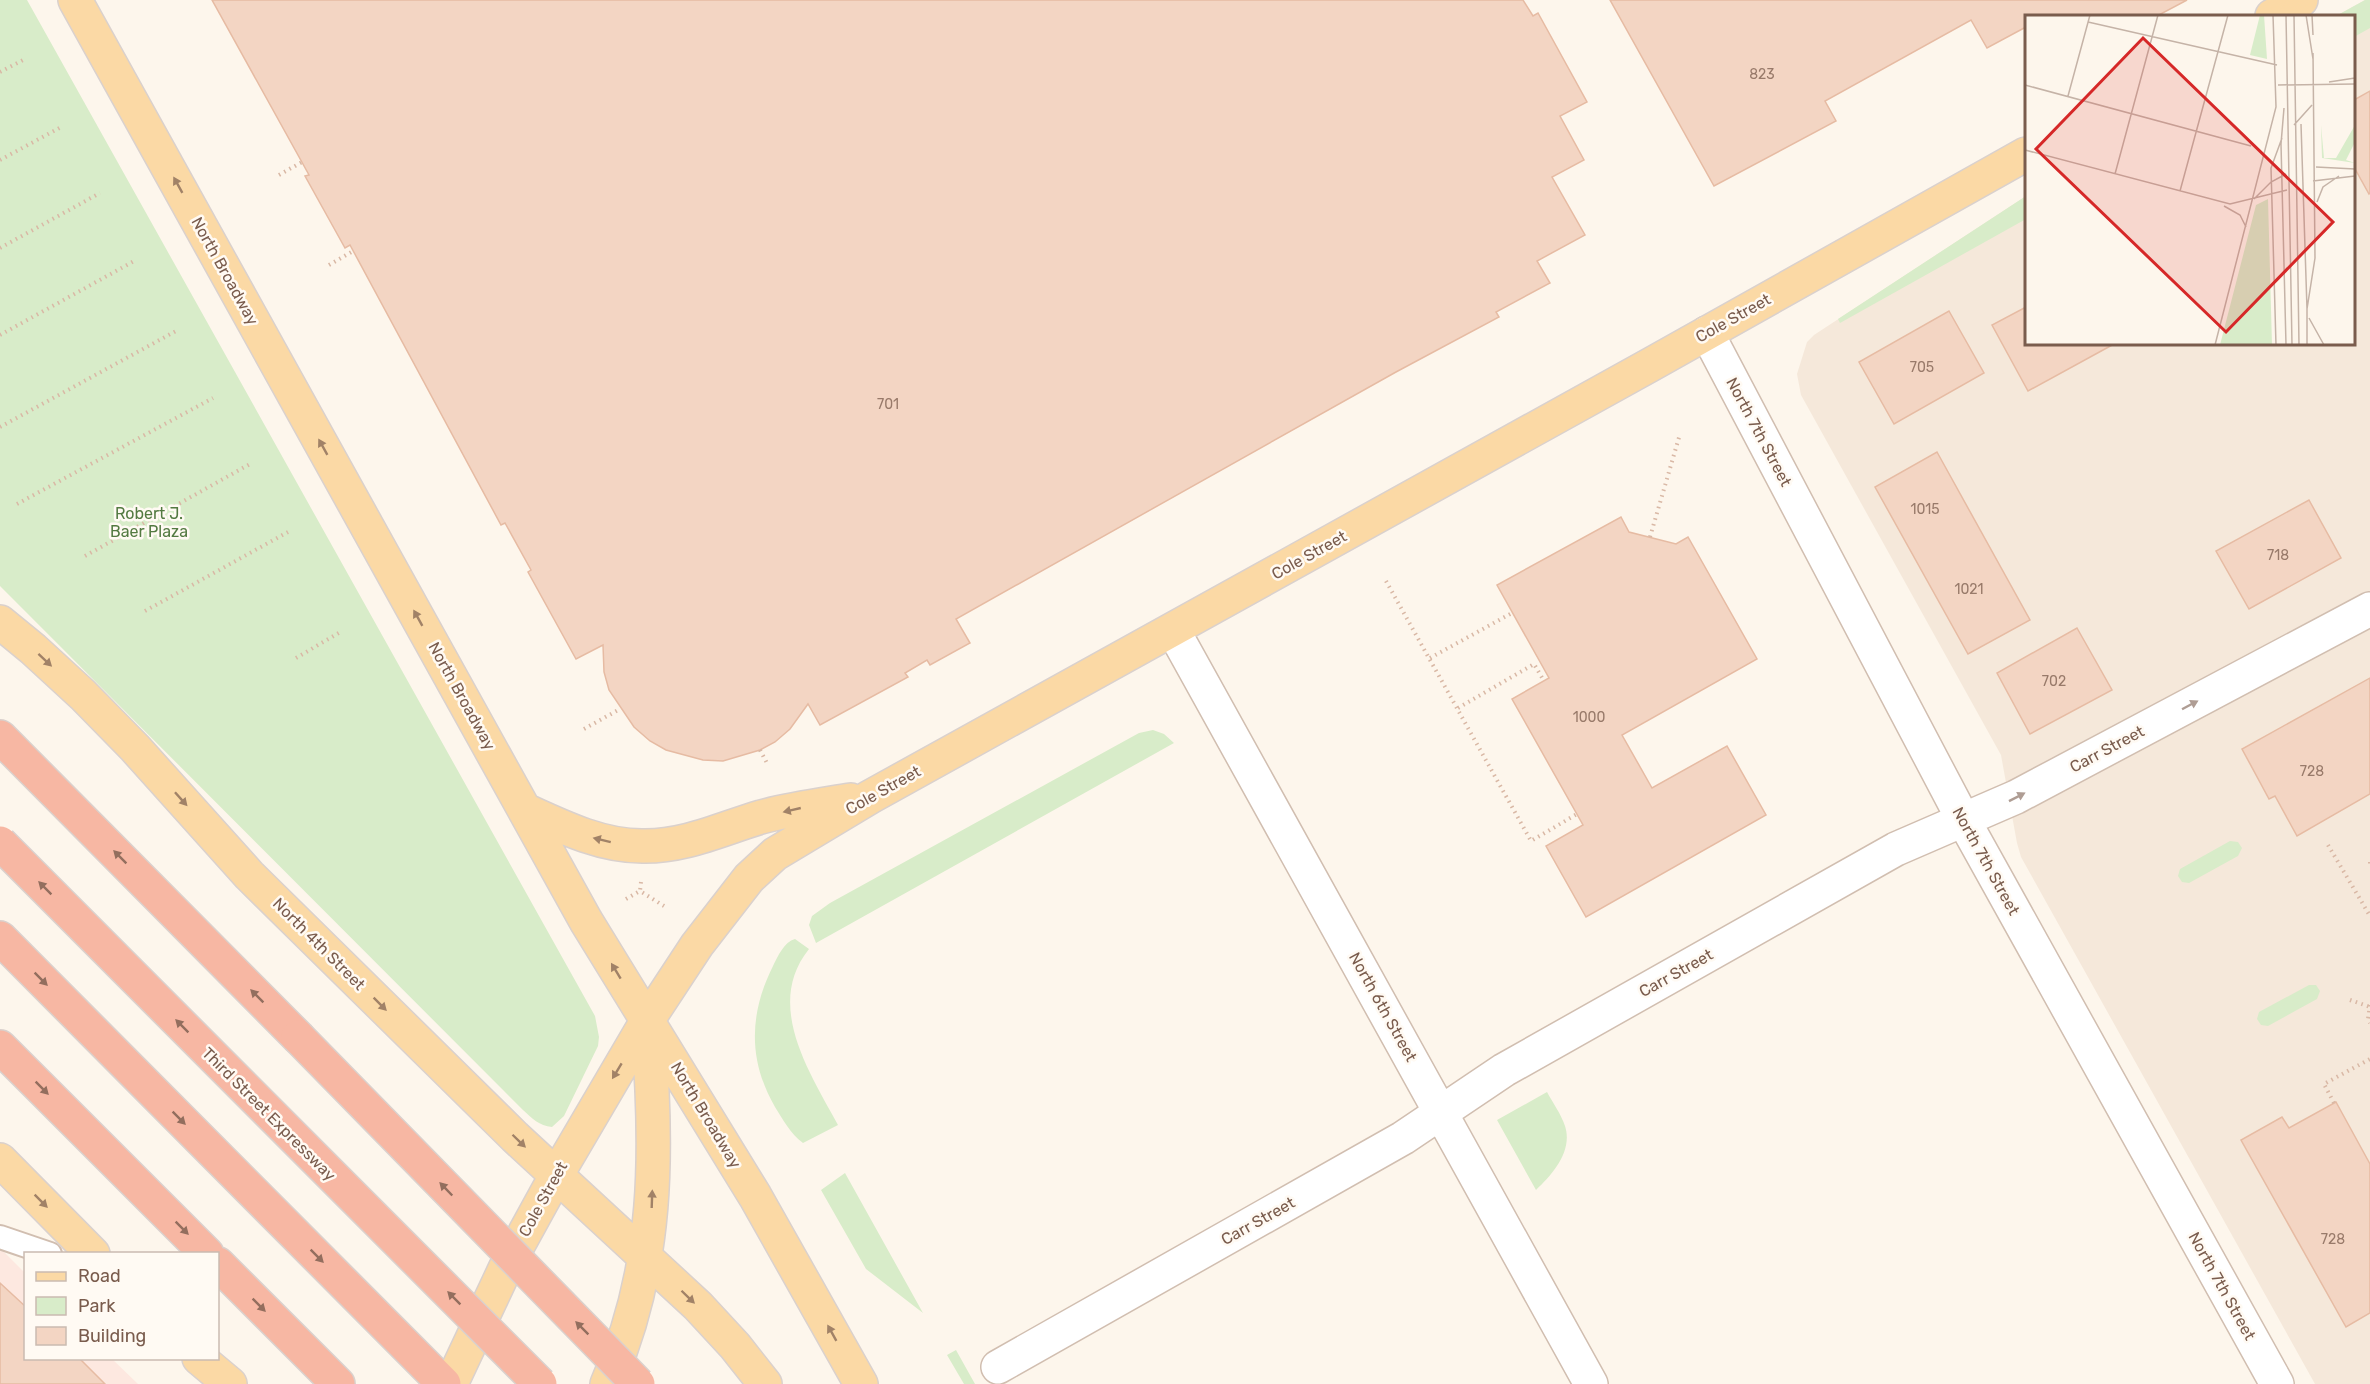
<svg xmlns="http://www.w3.org/2000/svg" width="2370" height="1384" font-family="Rubik,sans-serif">
<rect width="100%" height="100%" fill="#fdf6ec"/>
<!-- residential -->
<path fill="#f5e8da" d="M2365,0H2370V1384H2315L2021,857L2017,843L2001,755L1801,395L1797,374L1807,342L1814,335L2026,196V344H2354V16H2336Z"/>
<!-- commercial -->
<path fill="#fde8e0" d="M0,1248L25,1273L26,1358L112,1359L138,1384H0Z"/>
<!-- green -->
<path fill="#d8ecc9" d="M0,0H27L595,1016L599,1037L598,1046L564,1116L552,1127C539,1126 532,1118 523,1110L0,586Z
M2365,0H2370V28L2354,37V16H2336Z
M2026,196V219L1840,323L1838,319Z
M1153,730L1164,734L1174,743L816,943L809,925L812,916L830,903L1139,733Z
M2230,841L2238,842L2242,848L2238,856L2189,883L2182,882L2178,876L2180,869Z
M795,939L809,949C764,1005 810,1073 838,1125L803,1143C790,1133 784,1121 775,1107C748,1060 749,1014 773,966C778,956 784,942 795,939Z
M2309,985H2316L2320,991L2317,999L2268,1026L2261,1025L2257,1019L2259,1012Z
M1547,1092C1553,1103 1561,1114 1565,1126C1573,1151 1553,1174 1536,1190L1497,1120Z
M845,1173L923,1313L866,1269L821,1190Z
M956,1350L975,1384H964L947,1355Z"/>
<!-- building -->
<path fill="#f3d5c3" stroke="#e6bba3" stroke-width="1.5" d="M212,0H1523L1533,16L1538,13L1587,102L1560,116L1584,160L1552,177L1585,235L1537,261L1550,283L1496,312L1499,317L1396,372L956,619L970,643L930,665L927,660L905,673L908,677L820,725L808,704L790,729L775,742L760,750L723,761L703,760L666,750L650,741L634,727L609,690L604,672L603,645L576,659L528,572L531,570L505,523L501,525L350,245L345,248L305,176L309,175Z
M1610,0H2187L2157,16H2026V27L1987,48L1971,20L1825,101L1836,121L1714,186Z
M2370,91V193L2369,194L2354,167V100Z
M2026,307V344H2114L2028,391L1992,325Z
M1949,311L1984,373L1894,424L1859,362Z
M1937,452L2030,620L1968,654L1875,487Z
M2309,500L2341,558L2249,609L2216,551Z
M1621,517L1629,532L1676,544L1688,537L1757,659L1622,735L1652,788L1727,746L1766,815L1586,917L1546,846L1583,825L1512,699L1549,678L1497,585Z
M2077,628L2112,690L2030,734L1997,673Z
M2370,678V794L2297,836L2275,796L2269,799L2242,749Z
M2336,1102L2370,1164V1313L2346,1327L2241,1140L2282,1117L2289,1128Z
M0,1283L26,1307V1358H79L105,1384H0Z"/>
<g fill="none" stroke-linecap="round" stroke-linejoin="round">
<defs>
<path id="service" d="M0,1237L50,1254"/>
<path id="minor" d="M1707,333L1964,821L2277,1384
M1173,630L1591,1384
M998,1367L1403,1138L1504,1070L1896,849L2016,797L2370,609"/>
<path id="primary" d="M75,0L586,921L755,1196L861,1384
M2272,16L2301,0
M0,622L33,649L83,695L135,748L249,875L515,1137L698,1306L735,1346L765,1384
M525,810C562,827 601,846 642,846C684,847 721,829 761,817C790,809 821,805 851,800
M0,1160L93,1254
M199,1358L230,1384
M451,1384L505,1269L556,1176L647,1021L697,945L749,878L775,854L870,797L1650,365L2026,154
M607,1384C659,1268 658,1150 648,1027"/>
<path id="motorway" d="M0,737L298,1037
M0,938L444,1384
M0,1047L207,1254
M218,1264L338,1384"/>
</defs>
<!-- service casing -->
<use href="#service" stroke="#d1beb0" stroke-width="26"/>
<!-- minor casing -->
<use href="#minor" stroke="#d1beb0" stroke-width="36"/>
<!-- primary casing -->
<use href="#primary" stroke="#dad1cd" stroke-width="36"/>
<!-- motorway casing -->
<use href="#motorway" stroke="#dad1cd" stroke-width="36"/>
<!-- path -->
<path stroke="#d9b8a5" stroke-width="4" stroke-dasharray="1.5 4.5" stroke-linecap="butt" d="M0,72L25,59
M0,160L63,126
M279,175L302,162
M0,248L100,193
M329,265L353,251
M0,335L136,260
M0,427L176,331
M17,504L213,398
M1650,537L1680,434
M85,556L250,464
M1386,581L1531,841L1577,814
M145,611L288,532
M296,658L342,631
M1430,658L1512,613
M1458,708L1534,664L1544,681
M584,729L620,709
M760,750L768,765
M2328,845L2370,916
M2370,862V864
M641,882L640,891L664,906
M626,899L640,891
M2350,1000L2370,1007
M2370,1005L2368,1019L2370,1023
M2334,1103L2324,1084L2370,1059"/>
<!-- service -->
<use href="#service" stroke="#fff" stroke-width="22"/>
<!-- minor -->
<use href="#minor" stroke="#fff" stroke-width="33"/>
<!-- primary -->
<use href="#primary" stroke="#fbd9a5" stroke-width="33"/>
<!-- motorway -->
<use href="#motorway" stroke="#f7b7a3" stroke-width="33"/>
<defs>
<path id="motorway-bridge" d="M0,843L540,1384
M298,1037L638,1384"/>
</defs>
<!-- motorway-bridge casing -->
<use href="#motorway-bridge" stroke="#dad1cd" stroke-width="36" stroke-linecap="butt"/>
<!-- motorway-bridge -->
<use href="#motorway-bridge" stroke="#f7b7a3" stroke-width="33"/>
</g>
<!-- one-way arrows -->
<defs><path id="oneway-solid" d="M-6-.8H1V-3.2L6.5 0L1 3.2V.8H-6Z" transform="scale(1.5)"/></defs>
<g fill="#a18267">
<use href="#oneway-solid" transform="translate(178 185) rotate(-119)"/>
<use href="#oneway-solid" transform="translate(323 447) rotate(-119)"/>
<use href="#oneway-solid" transform="translate(418 618) rotate(-119)"/>
<use href="#oneway-solid" transform="translate(45 660) rotate(43)"/>
<use href="#oneway-solid" transform="translate(181 799) rotate(48)"/>
<use href="#oneway-solid" transform="translate(792 810) rotate(167)"/>
<use href="#oneway-solid" transform="translate(602 840) rotate(-166)"/>
<use href="#oneway-solid" transform="translate(616 971) rotate(-121)"/>
<use href="#oneway-solid" transform="translate(380 1004) rotate(45)"/>
<use href="#oneway-solid" transform="translate(617 1071) rotate(121)"/>
<use href="#oneway-solid" transform="translate(519 1141) rotate(44)"/>
<use href="#oneway-solid" transform="translate(652 1199) rotate(-88)"/>
<use href="#oneway-solid" transform="translate(41 1201) rotate(45)"/>
<use href="#oneway-solid" transform="translate(688 1297) rotate(44)"/>
<use href="#oneway-solid" transform="translate(832 1333) rotate(-119)"/>
</g>
<g fill="#af9d94">
<use href="#oneway-solid" transform="translate(2190 705) rotate(-28)"/>
<use href="#oneway-solid" transform="translate(2017 797) rotate(-27)"/>
</g>
<g fill="#936e5e">
<use href="#oneway-solid" transform="translate(120 857) rotate(-135)"/>
<use href="#oneway-solid" transform="translate(45 888) rotate(-135)"/>
<use href="#oneway-solid" transform="translate(41 979) rotate(45)"/>
<use href="#oneway-solid" transform="translate(257 996) rotate(-135)"/>
<use href="#oneway-solid" transform="translate(182 1026) rotate(-135)"/>
<use href="#oneway-solid" transform="translate(42 1088) rotate(45)"/>
<use href="#oneway-solid" transform="translate(179 1118) rotate(45)"/>
<use href="#oneway-solid" transform="translate(446 1189) rotate(-134)"/>
<use href="#oneway-solid" transform="translate(182 1228) rotate(45)"/>
<use href="#oneway-solid" transform="translate(317 1256) rotate(45)"/>
<use href="#oneway-solid" transform="translate(454 1298) rotate(-135)"/>
<use href="#oneway-solid" transform="translate(259 1305) rotate(45)"/>
<use href="#oneway-solid" transform="translate(582 1328) rotate(-135)"/>
</g>
<g text-anchor="middle" dominant-baseline="central" stroke-width="5" stroke-linejoin="round" paint-order="stroke">
<!-- number labels -->
<g font-size="14" fill="#987a6a">
<text x="1762" y="74">823</text>
<text x="1922" y="367">705</text>
<text x="888" y="404">701</text>
<text x="1925" y="509">1015</text>
<text x="2278" y="555">718</text>
<text x="1969" y="589">1021</text>
<text x="2054" y="681">702</text>
<text x="1589" y="717">1000</text>
<text x="2312" y="771">728</text>
<text x="2333" y="1239">728</text>
</g>
<!-- street labels -->
<g font-size="16" fill="#7a5c4d" stroke="#fffaf3">
<text transform="translate(225 271) rotate(61)">North Broadway</text>
<text transform="translate(1733 318) rotate(-29)">Cole Street</text>
<text transform="translate(1759 432) rotate(62)">North 7th Street</text>
<text transform="translate(1309 555) rotate(-29)">Cole Street</text>
<text transform="translate(462 696) rotate(61)">North Broadway</text>
<text transform="translate(2107 749) rotate(-28)">Carr Street</text>
<text transform="translate(883 790) rotate(-29)">Cole Street</text>
<text transform="translate(1986 861) rotate(61)">North 7th Street</text>
<text transform="translate(319 944) rotate(45)">North 4th Street</text>
<text transform="translate(1676 973) rotate(-29)">Carr Street</text>
<text transform="translate(1383 1007) rotate(61)">North 6th Street</text>
<text transform="translate(269 1114) rotate(45)">Third Street Expressway</text>
<text transform="translate(706 1115) rotate(59)">North Broadway</text>
<text transform="translate(543 1199) rotate(-61)">Cole Street</text>
<text transform="translate(1258 1221) rotate(-29)">Carr Street</text>
<text transform="translate(2222 1286) rotate(61)">North 7th Street</text>
</g>
<!-- park labels -->
<g font-size="16" fill="#537a41" stroke="#fffaf3">
<text x="149" y="513">Robert J.<tspan x="149" dy="18">Baer Plaza</tspan></text>
</g>
</g>
<!-- overview -->
<g transform="translate(2025 15)">
<rect width="330" height="330" fill="#fdf6ec"/>
<path d="M235,0H239L242,44L225,40ZM296,110L299,143H311L330,110V127L321,145L330,148L297,143ZM243,184L247,330H195L231,190Z" fill="#d8ecc9"/>
<path fill="none" stroke="#c5b3a7" stroke-width="1.5" d="M261,0L267,330M269,0L274,330M281,0L288,44M287,0L288,20M63,7L252,50M304,67L330,63M0,70L226,131M253,70L330,69M43,81L65,0M259,93L256,129L261,330M276,109L282,294M269,110L287,90M0,135L205,189L262,175M291,152L330,154M90,159L133,0M288,166L330,161M155,176L203,0M229,184L246,167L261,159M292,187L298,172L314,161M199,191L215,200L221,212M284,303L299,330M190,330L251,92L248,0M251,330L246,153L257,123M282,330V294L290,243L288,38"/>
<path fill="#d62828" fill-opacity="0.15" stroke="#d62828" stroke-width="3" d="M118,23L308,207L201,317L11,134Z"/>
<rect width="330" height="330" fill="none" stroke="#7a5c4d" stroke-width="3"/>
</g>
<!-- legend -->
<rect x="24" y="1252" width="195" height="108" fill="#fffaf3" stroke="#cabbb1" stroke-width="1.5"/>
<rect x="36" y="1272" width="30" height="9" fill="#fbd9a5" stroke="#cabbb1" stroke-width="1.5"/>
<text x="78" y="1282" font-size="18" fill="#7a5c4d">Road</text>
<rect x="36" y="1297" width="30" height="18" fill="#d8ecc9" stroke="#cabbb1" stroke-width="1.5"/>
<text x="78" y="1312" font-size="18" fill="#7a5c4d">Park</text>
<rect x="36" y="1327" width="30" height="18" fill="#f3d5c3" stroke="#cabbb1" stroke-width="1.5"/>
<text x="78" y="1342" font-size="18" fill="#7a5c4d">Building</text>
</svg>
